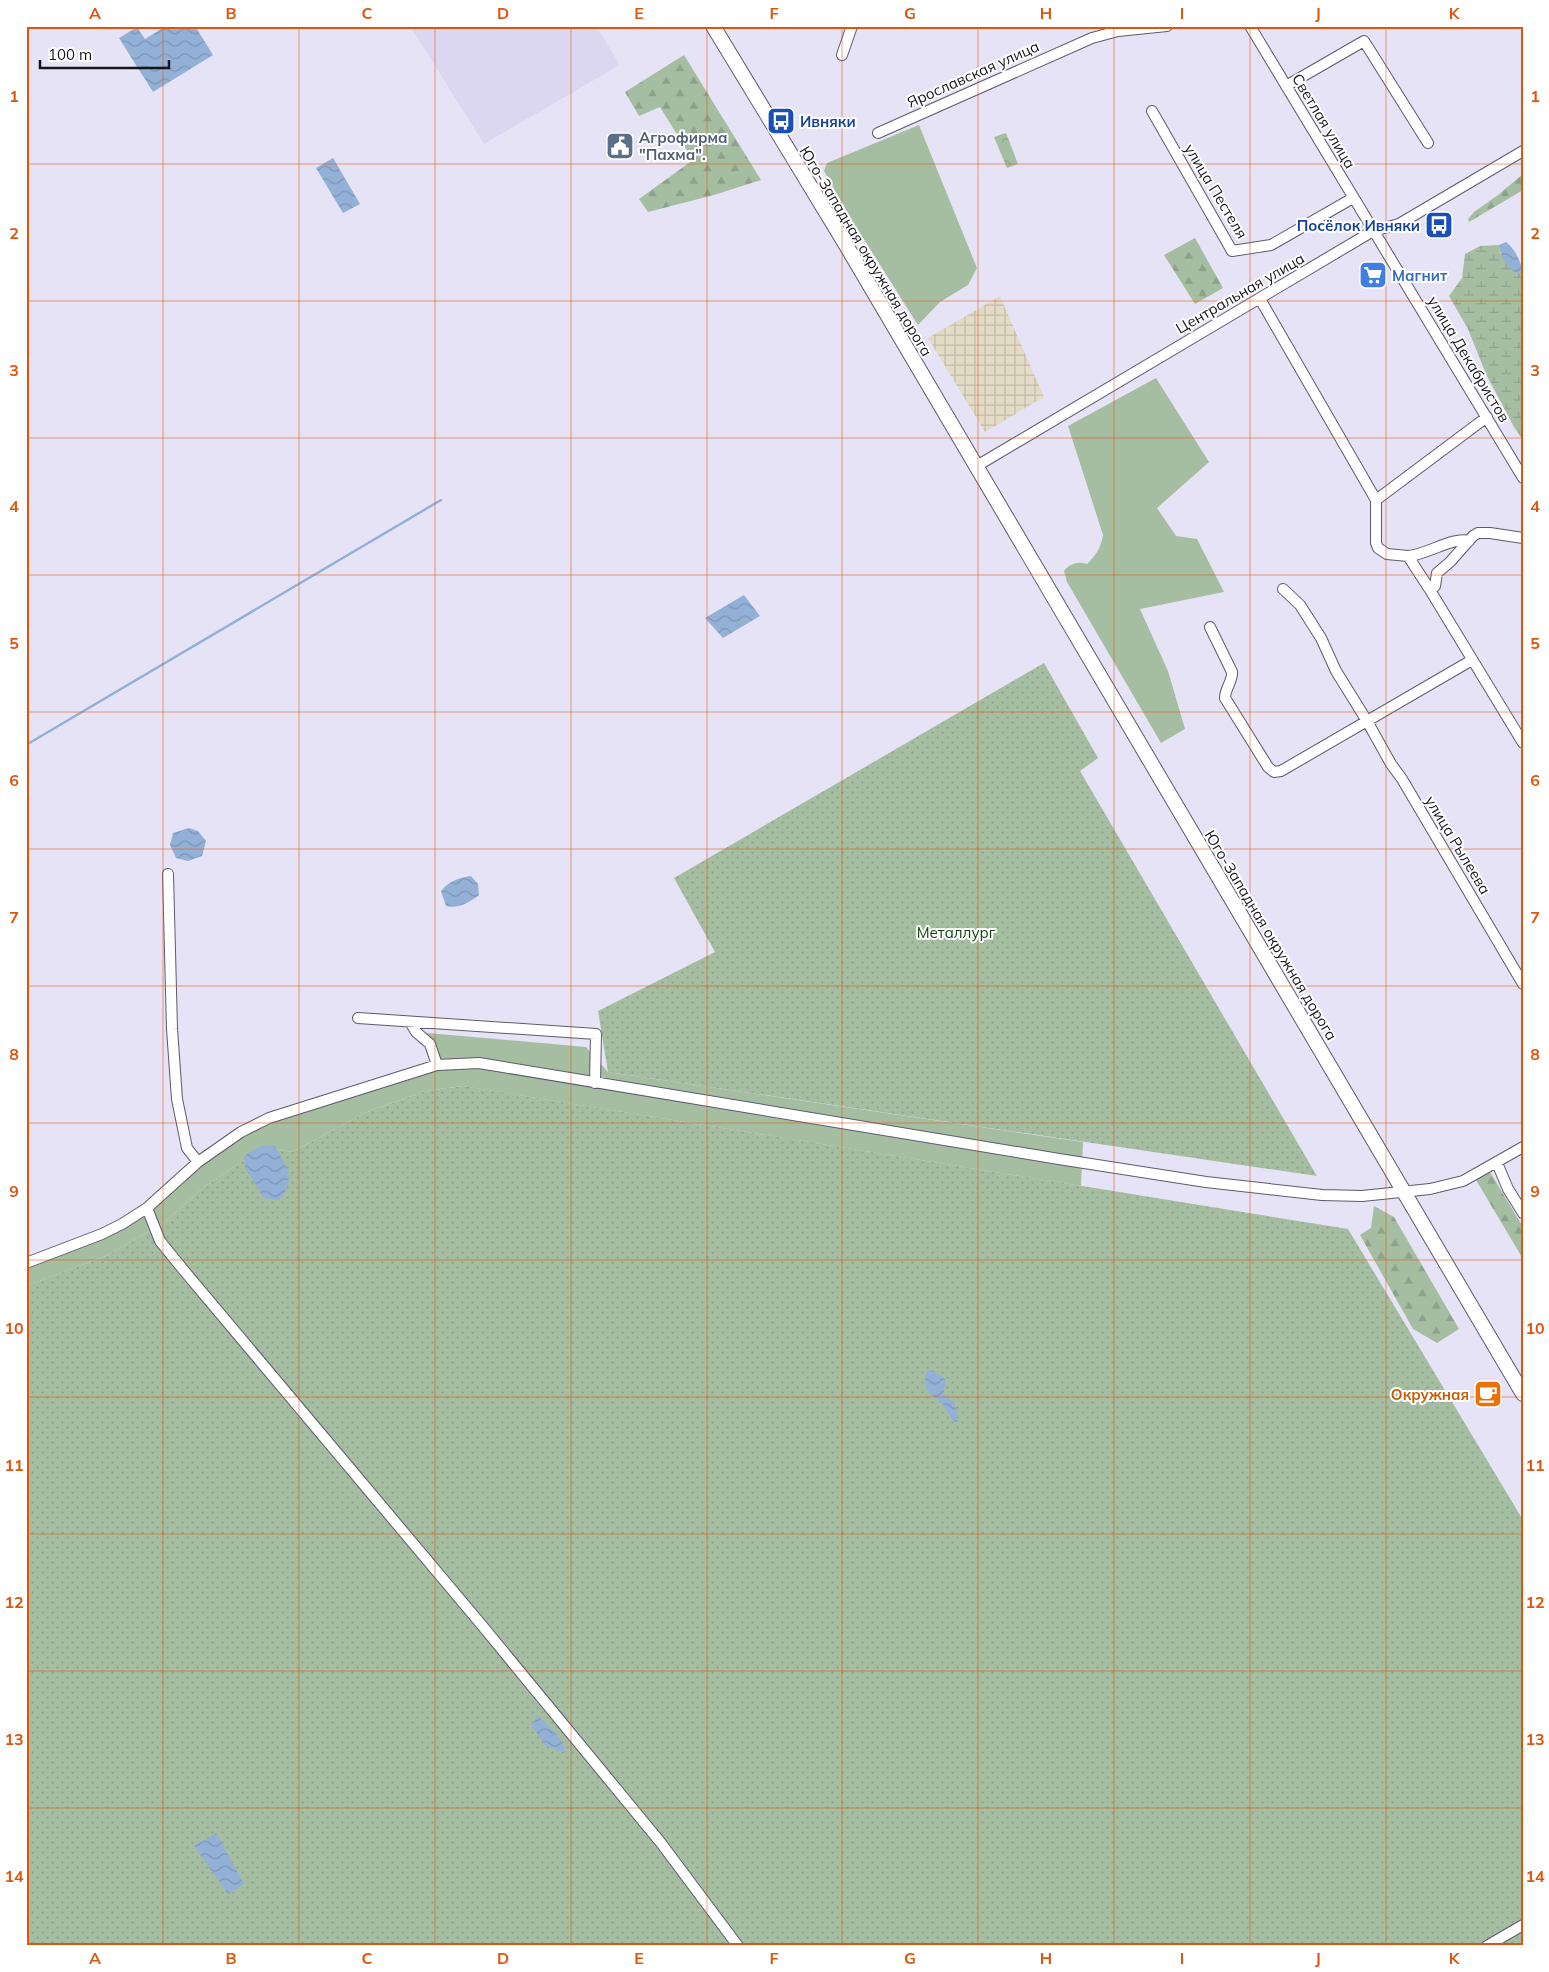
<svg xmlns="http://www.w3.org/2000/svg" width="1549" height="1972" font-family="Mulish,sans-serif">
<defs>
<pattern id="industrial-grid" width="8" height="8" patternUnits="userSpaceOnUse" patternTransform="scale(1.25)"><rect width="8" height="8" fill="#e4dbc6"/><path d="M0 4h8M4 0v8" fill="none" stroke="#c3bbaa"/></pattern>
<pattern id="forest-firs" width="22" height="20" patternUnits="userSpaceOnUse" patternTransform="scale(1.25)"><rect width="22" height="20" fill="#a5bea2"/><path d="M5 1l3.5 6h-7zM16 11l3.5 6h-7z" fill="#8da28b"/></pattern>
<pattern id="wetland-marsh" width="20" height="14" patternUnits="userSpaceOnUse" patternTransform="scale(1.25)"><rect width="20" height="14" fill="#a5bea2"/><path d="M1 5h8M5 5V1M11 12h8M15 12V8" fill="none" stroke="#8da28b"/></pattern>
<pattern id="park-crowns" width="20" height="18" patternUnits="userSpaceOnUse" patternTransform="scale(1.25)"><rect width="20" height="18" fill="#a5bea2"/><path d="M2 6a3 3 0 1 1 6 0M12 15a3 3 0 1 1 6 0" fill="none" stroke="#8da28b"/></pattern>
<pattern id="garden-dots" width="8" height="8" patternUnits="userSpaceOnUse" patternTransform="scale(1.25)"><rect width="8" height="8" fill="#a5bea2"/><path d="M2 2h.1M6 6h.1" fill="none" stroke="#8da28b" stroke-width="1.8" stroke-linecap="round"/></pattern>
<pattern id="water-waves" width="16" height="10" patternUnits="userSpaceOnUse" patternTransform="scale(1.25)"><rect width="16" height="10" fill="#93b0d6"/><path d="M0 5q4-4 8 0t8 0" fill="none" stroke="#7e96b7"/></pattern>
</defs>
<rect width="100%" height="100%" fill="#e7e3f6"/>
<!-- built -->
<path fill="#dcd7f1" d="M410,26H596L620,65L484,144Z"/>
<!-- industrial -->
<path fill="url(#industrial-grid)" d="M1000,296L1044,397L985,432L928,338Z"/>
<!-- grass -->
<path fill="#a5bea2" d="M919,125L977,268L968,285L940,302L918,325L850,217L824,171L827,163Z
M1156,378L1209,462L1157,508L1176,536L1197,539L1224,592L1140,609L1168,671L1185,729L1161,743L1067,582L1064,571C1069,564 1078,561 1087,564C1096,555 1101,548 1103,535L1068,426Z
M416,1032L586,1047L608,1072L1083,1142L1081,1186L462,1086L425,1091L367,1112L292,1152L263,1147L204,1187L165,1222L108,1255L26,1286V1263L122,1224L241,1132L437,1064Z"/>
<!-- forest -->
<path fill="url(#forest-firs)" d="M684,55L761,180L714,195L648,212L639,199L693,160L660,107L639,116L625,92Z
M1523,174V190L1469,222L1468,219L1474,212L1498,195Z
M1195,238L1223,288L1195,304L1164,255Z
M1490,1172L1523,1227V1259L1476,1180Z
M1374,1206L1394,1217L1459,1329L1437,1343L1413,1329L1360,1235L1371,1228Z"/>
<!-- wetland -->
<path fill="url(#wetland-marsh)" d="M1499,245L1500,253L1517,274L1523,270V440L1514,427L1486,374L1468,329L1449,296L1462,278L1465,254L1480,246Z"/>
<!-- park -->
<path fill="url(#park-crowns)" d="M1006,133L1018,164L1007,168L994,137Z"/>
<!-- garden -->
<path fill="url(#garden-dots)" d="M1044,663L1098,758L1080,771L1317,1176L608,1072L598,1011L715,952L674,878Z
M463,1086L1348,1229L1523,1520V1946H26V1286L108,1255L165,1222L204,1187L263,1147L292,1152L367,1112L425,1091Z"/>
<!-- water -->
<path fill="url(#water-waves)" d="M166,26H195L213,55L153,92L119,38L137,27L145,39Z
M333,158L360,204L343,213L316,168Z
M1506,242C1515,249 1519,259 1523,270L1517,274C1508,267 1500,257 1499,245Z
M744,595L760,616L723,638L705,618Z
M189,828L198,831L206,841L202,856L188,861L176,858L170,845L173,833Z
M471,876L478,884L479,895C469,903 458,909 446,906L441,891C449,881 458,878 471,876Z
M262,1145L275,1146C286,1164 297,1181 279,1200L264,1198L245,1168L244,1156Z
M928,1370L934,1371L946,1380L943,1394C956,1403 958,1407 957,1423L952,1419L943,1405L926,1389L925,1376Z
M538,1716C550,1727 562,1737 566,1753L546,1746L531,1725Z
M216,1833L244,1884L228,1894L194,1846Z"/>
<g fill="none" stroke-linecap="round" stroke-linejoin="round">
<!-- stream -->
<path stroke="#93b0d6" stroke-width="2.5" d="M26,745L441,500"/>
<defs>
<path id="minor" d="M1250,26L1523,478
M842,55L852,26
M1286,86L1364,41L1428,143
M1152,111L1232,251L1271,245L1353,198
M878,133L1092,38L1118,31L1167,26
M1260,299L1376,500
M975,467L1373,231L1399,224L1523,151
M1523,538L1490,533H1478L1473,536L1450,562L1437,573L1435,586L1430,590L1523,743
M1408,556C1427,555 1453,536 1469,541
M1283,589L1300,605L1321,638L1336,671L1367,721L1391,764L1402,779L1523,984
M1430,590L1408,556L1387,554L1378,548L1376,543V500L1487,417
M1210,627L1232,672C1233,681 1225,688 1225,698L1268,767L1274,772L1281,771L1472,660
M168,874L172,1029L177,1099L187,1148L198,1162
M358,1018L596,1034L595,1083
M410,1022L416,1032L430,1044L437,1065
M1497,1163L1508,1189L1523,1213
M147,1208L160,1241L181,1267L480,1623L661,1843L738,1946
M26,1263L102,1234L122,1224L147,1208L198,1162L241,1132L269,1118L437,1065L479,1063L1065,1160L1206,1182L1322,1195L1362,1196L1430,1189L1463,1181L1523,1147
M1487,1946L1523,1925"/>
<path id="highway" d="M713,26L843,240L1523,1394"/>
</defs>
<!-- minor casing -->
<use href="#minor" stroke="#5e5a6b" stroke-width="12"/>
<!-- highway casing -->
<use href="#highway" stroke="#5e5a6b" stroke-width="16"/>
<!-- minor -->
<use href="#minor" stroke="#fff" stroke-width="10"/>
<!-- highway -->
<use href="#highway" stroke="#fff" stroke-width="14"/>
</g>
<!-- grid -->
<path fill="none" stroke="#de560d" stroke-width="1" stroke-opacity="0.55" d="M163,26V1946M299,26V1946M435,26V1946M571,26V1946M707,26V1946M842,26V1946M978,26V1946M1114,26V1946M1250,26V1946M1386,26V1946M26,164H1523M26,301H1523M26,438H1523M26,575H1523M26,712H1523M26,849H1523M26,986H1523M26,1123H1523M26,1260H1523M26,1397H1523M26,1534H1523M26,1671H1523M26,1808H1523"/>
<!-- icons -->
<defs>
<symbol id="bus-square" viewBox="-11 -11 22 22"><rect x="-9" y="-9" width="18" height="18" rx="4" fill="#1a4fb4" stroke="#fff"/><path d="M-5-6H5V4H4V6H2V4H-2V6H-4V4H-5ZM-3.5-4V0h7V-4ZM-3.5 1.2v1.5H-2V1.2ZM2 1.2v1.5H3.5V1.2Z" fill="#fff"/></symbol>
<symbol id="civic-square" viewBox="-11 -11 22 22"><rect x="-9" y="-9" width="18" height="18" rx="4" fill="#5c6f8a" stroke="#fff"/><path d="M-.6-6.5H3V-4.5H.6V-3L4-1V1h2V6H-6V1h2V-1L-.6-3ZM-1.2 2.5V6h2.4V2.5Z" fill="#fff"/></symbol>
<symbol id="supermarket-square" viewBox="-11 -11 22 22"><rect x="-9" y="-9" width="18" height="18" rx="4" fill="#3f7fe0" stroke="#fff"/><path d="M-6-5.5h2.5l.6 2H6L4.5 2H-2.5L-4.4-4H-6ZM-1.5 3.2a1.3 1.3 0 1 0 .1 0ZM3 3.2a1.3 1.3 0 1 0 .1 0Z" fill="#fff"/></symbol>
<symbol id="cafe-square" viewBox="-11 -11 22 22"><rect x="-9" y="-9" width="18" height="18" rx="4" fill="#e8710a" stroke="#fff"/><path d="M-5.5-4.5H6V0H3Q3 3.5 0 3.5H-2.5Q-5.5 3.5-5.5 0ZM3-3.2v2h1.7v-2ZM-6 4.5H4V6H-6Z" fill="#fff"/></symbol>
</defs>
<g fill-rule="evenodd">
<use href="#bus-square" x="765" y="105" width="32" height="32"/>
<use href="#civic-square" x="604" y="130" width="32" height="32"/>
<use href="#bus-square" x="1423" y="209" width="32" height="32"/>
<use href="#supermarket-square" x="1357" y="259" width="32" height="32"/>
<use href="#cafe-square" x="1472" y="1378" width="32" height="32"/>
</g>
<g text-anchor="middle" dominant-baseline="central" stroke-width="4" stroke-linejoin="round" paint-order="stroke">
<!-- street labels -->
<g font-size="15" fill="#17151c" stroke="#fff">
<text transform="translate(973 74) rotate(-24)">Ярославская улица</text>
<text transform="translate(1324 121) rotate(59)">Светлая улица</text>
<text transform="translate(1216 191) rotate(59)">улица Пестеля</text>
<text transform="translate(866 251) rotate(59)">Юго-Западная окружная дорога</text>
<text transform="translate(1240 293) rotate(-30)">Центральная улица</text>
<text transform="translate(1469 359) rotate(59)">улица Декабристов</text>
<text transform="translate(1458 845) rotate(59)">улица Рылеева</text>
<text transform="translate(1271 935) rotate(59)">Юго-Западная окружная дорога</text>
</g>
<!-- transit labels -->
<g font-size="15" font-weight="bold" fill="#164399" stroke="#fff" text-anchor="start">
<text x="800" y="121">Ивняки</text>
<text x="1420" y="225" text-anchor="end">Посёлок Ивняки</text>
</g>
<!-- service labels -->
<g font-size="15" font-weight="bold" fill="#4e5e75" stroke="#fff" text-anchor="start">
<text x="639" y="137">Агрофирма<tspan x="639" dy="17">"Пахма".</tspan></text>
</g>
<!-- shop labels -->
<g font-size="15" font-weight="bold" fill="#366cbe" stroke="#fff" text-anchor="start">
<text x="1392" y="275">Магнит</text>
</g>
<!-- park labels -->
<g font-size="15" fill="#144310" stroke="#fff">
<text x="956" y="932">Металлург</text>
</g>
<!-- food labels -->
<g font-size="15" font-weight="bold" fill="#c56008" stroke="#fff" text-anchor="end">
<text x="1469" y="1394">Окружная</text>
</g>
</g>
<!-- border -->
<rect width="1549" height="1972" fill="none" stroke="#ffffff" stroke-width="55"/>
<!-- scale -->
<path d="M40 60v8h129v-8" fill="none" stroke="#17151c" stroke-width="2.5"/>
<text x="48" y="60" font-size="15" fill="#17151c" stroke="#ffffff" stroke-width="4" paint-order="stroke">100 m</text>
<rect x="28" y="28" width="1494" height="1916" fill="none" stroke="#de560d" stroke-width="2"/>
<g font-size="16" text-anchor="middle" font-weight="bold" fill="#de560d">
<text x="95" y="19">A</text>
<text x="231" y="19">B</text>
<text x="367" y="19">C</text>
<text x="503" y="19">D</text>
<text x="639" y="19">E</text>
<text x="774" y="19">F</text>
<text x="910" y="19">G</text>
<text x="1046" y="19">H</text>
<text x="1182" y="19">I</text>
<text x="1318" y="19">J</text>
<text x="1454" y="19">K</text>
<text x="14" y="102">1</text>
<text x="1535" y="102">1</text>
<text x="14" y="239">2</text>
<text x="1535" y="239">2</text>
<text x="14" y="376">3</text>
<text x="1535" y="376">3</text>
<text x="14" y="512">4</text>
<text x="1535" y="512">4</text>
<text x="14" y="649">5</text>
<text x="1535" y="649">5</text>
<text x="14" y="786">6</text>
<text x="1535" y="786">6</text>
<text x="14" y="923">7</text>
<text x="1535" y="923">7</text>
<text x="14" y="1060">8</text>
<text x="1535" y="1060">8</text>
<text x="14" y="1197">9</text>
<text x="1535" y="1197">9</text>
<text x="14" y="1334">10</text>
<text x="1535" y="1334">10</text>
<text x="14" y="1471">11</text>
<text x="1535" y="1471">11</text>
<text x="14" y="1608">12</text>
<text x="1535" y="1608">12</text>
<text x="14" y="1745">13</text>
<text x="1535" y="1745">13</text>
<text x="14" y="1882">14</text>
<text x="1535" y="1882">14</text>
<text x="95" y="1964">A</text>
<text x="231" y="1964">B</text>
<text x="367" y="1964">C</text>
<text x="503" y="1964">D</text>
<text x="639" y="1964">E</text>
<text x="774" y="1964">F</text>
<text x="910" y="1964">G</text>
<text x="1046" y="1964">H</text>
<text x="1182" y="1964">I</text>
<text x="1318" y="1964">J</text>
<text x="1454" y="1964">K</text>
</g>
</svg>
